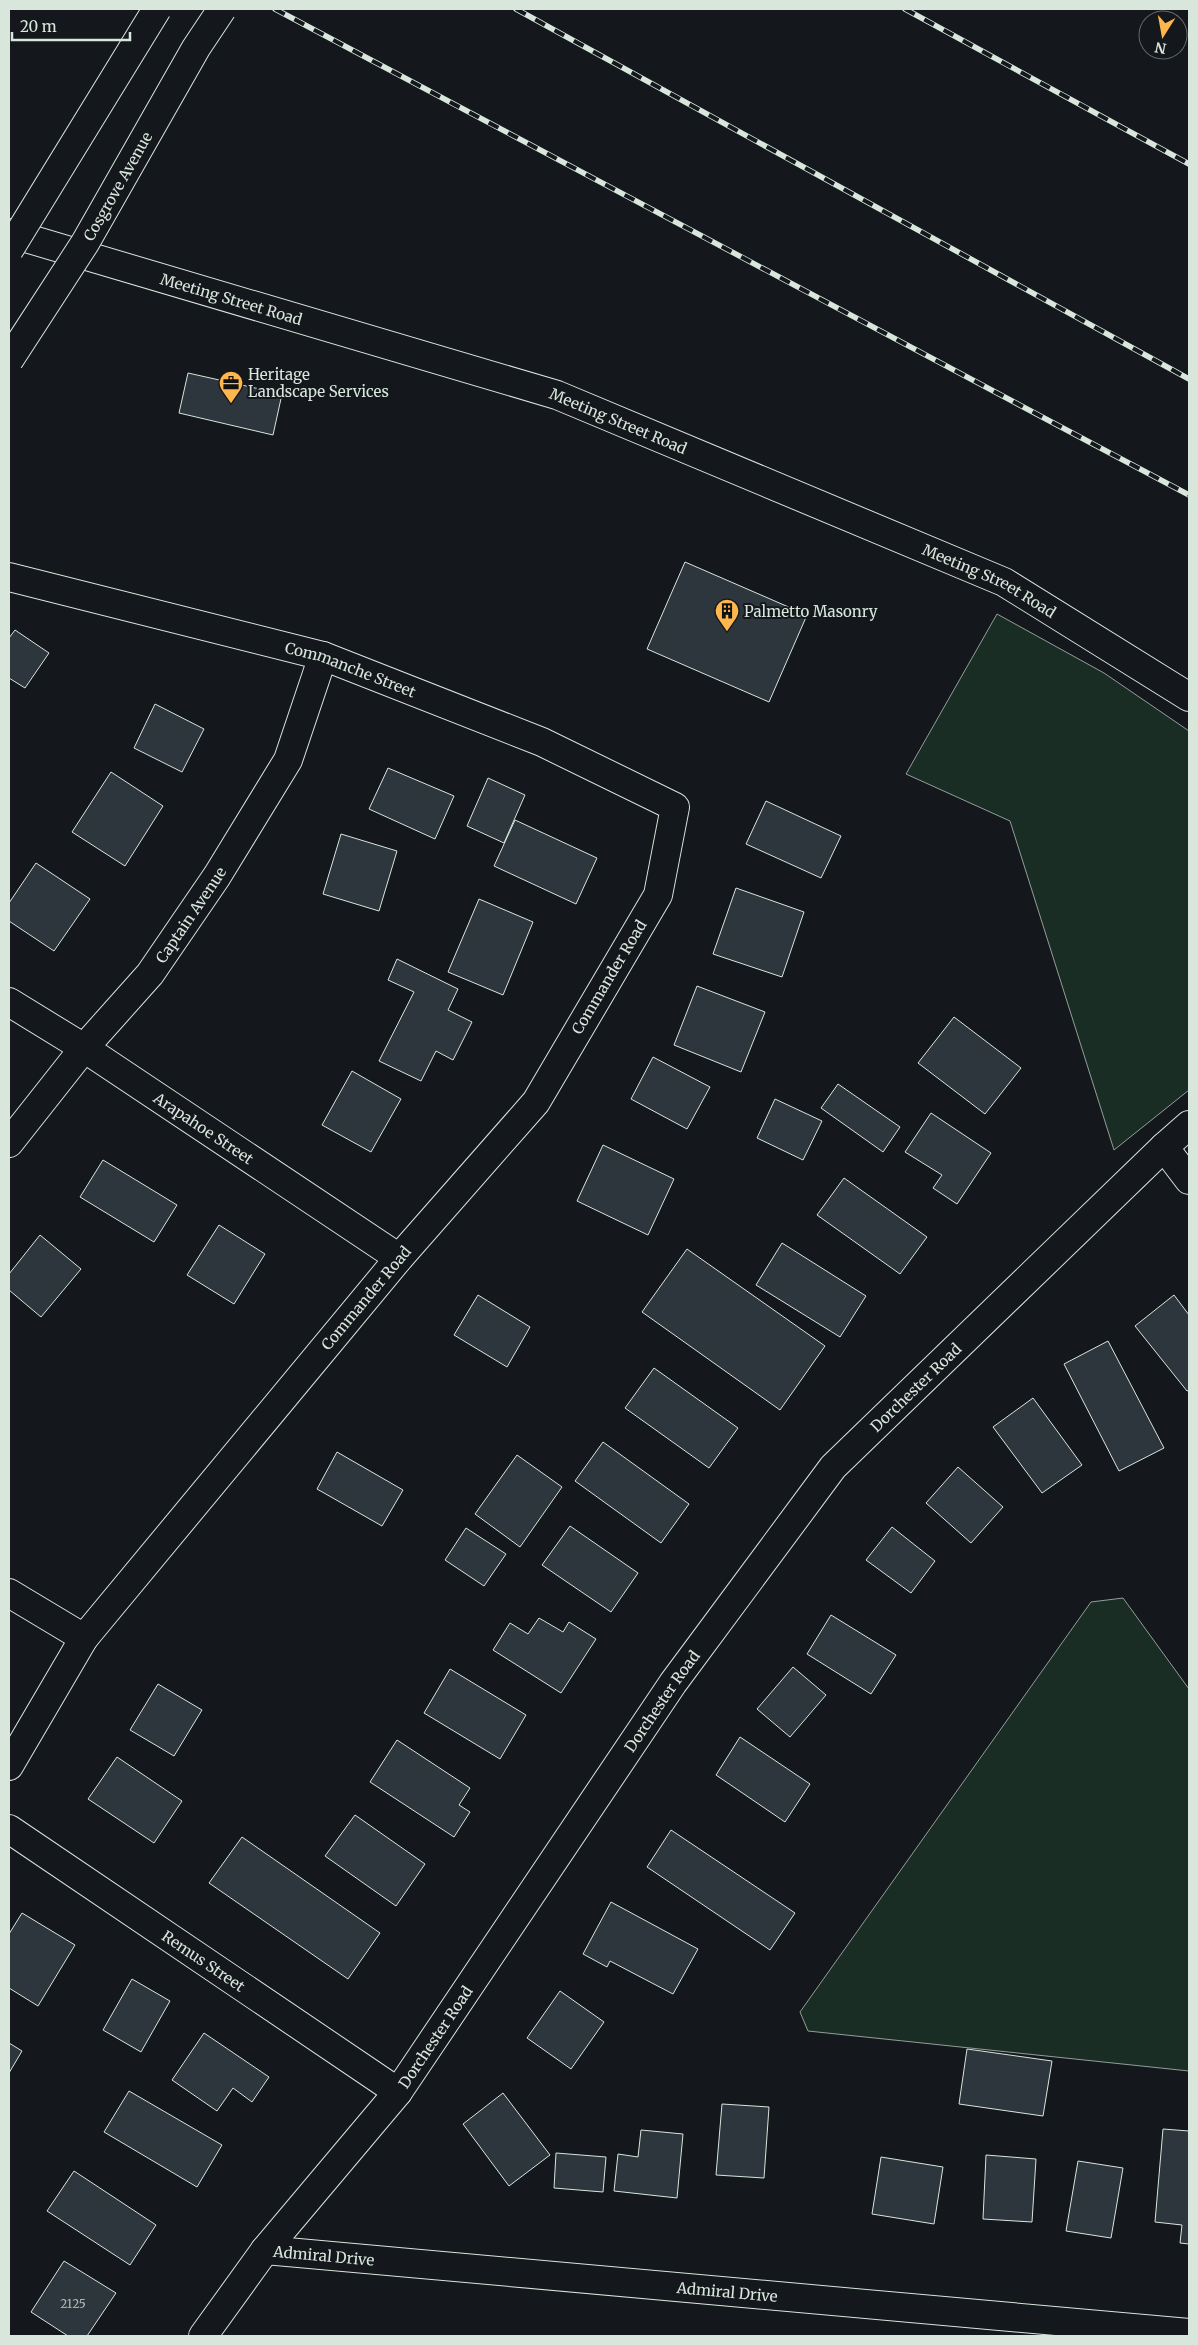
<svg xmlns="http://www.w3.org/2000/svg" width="1198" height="2345" font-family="Merriweather,serif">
<rect width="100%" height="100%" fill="#14181c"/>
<!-- green -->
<path fill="#1a2d24" stroke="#939e99" d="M997,614L1104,673L1189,731V1090L1114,1150L1010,821L906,774Z
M1123,1598L1189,1689V2071L808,2031L800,2012L1091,1602Z"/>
<!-- building -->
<path fill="#2c363c" stroke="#d8e6dc" d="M188,373L282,394L273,435L179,413Z
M685,562L807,615L769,702L647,649Z
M15,630L49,653L25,688L9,678V638Z
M155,704L204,729L182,772L134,748Z
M388,768L454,796L435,839L369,809Z
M111,772L163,806L125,866L72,832Z
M488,778L525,795L504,843L467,826Z
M766,801L841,836L821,878L746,844Z
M515,820L597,858L576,904L494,866Z
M341,834L397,851L379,911L323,894Z
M36,863L90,899L54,951L9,921V903Z
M736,888L804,912L782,977L713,954Z
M479,899L533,922L503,995L448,972Z
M397,959L458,989L448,1010L472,1022L453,1060L436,1051L421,1081L379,1061L414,992L388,980Z
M697,986L765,1012L741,1072L674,1045Z
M954,1017L1021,1068L985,1114L918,1063Z
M653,1057L710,1087L687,1129L631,1099Z
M352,1071L401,1099L371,1152L322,1125Z
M838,1084L900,1127L883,1152L821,1108Z
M775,1099L822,1121L803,1160L757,1138Z
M931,1113L991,1153L957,1204L933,1188L942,1175L905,1152Z
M603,1145L674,1179L648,1235L577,1201Z
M103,1160L177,1205L154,1242L80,1197Z
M844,1178L927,1237L900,1274L817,1215Z
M219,1225L265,1254L234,1304L187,1275Z
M40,1235L81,1269L41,1317L9,1290V1274Z
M782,1243L866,1296L840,1337L756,1285Z
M687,1249L825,1346L780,1410L642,1312Z
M478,1295L530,1327L507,1367L454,1335Z
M1174,1295L1189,1315V1390L1187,1391L1135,1326Z
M1108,1341L1164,1448L1119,1471L1064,1364Z
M654,1368L738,1428L709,1468L625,1408Z
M1033,1398L1082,1465L1042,1493L993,1427Z
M603,1442L689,1504L661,1543L575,1481Z
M337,1452L403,1490L382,1526L317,1489Z
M517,1455L562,1487L520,1547L475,1514Z
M958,1467L1003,1507L971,1543L926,1503Z
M570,1526L638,1573L611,1612L542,1565Z
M892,1527L935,1561L911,1593L866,1560Z
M466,1528L506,1554L484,1586L445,1560Z
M831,1615L896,1655L871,1694L807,1654Z
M539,1618L563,1632L569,1622L596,1639L561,1693L493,1650L510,1623L528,1634Z
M793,1667L826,1695L790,1737L757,1709Z
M450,1669L526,1715L500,1759L424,1713Z
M158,1684L202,1710L174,1756L130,1730Z
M740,1737L810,1784L785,1822L716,1775Z
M397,1740L470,1788L459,1805L470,1812L454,1837L370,1782Z
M117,1757L182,1801L154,1843L88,1799Z
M355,1815L425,1864L396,1906L325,1856Z
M671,1830L795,1913L770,1950L647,1867Z
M242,1837L380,1933L348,1979L209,1883Z
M611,1902L698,1949L673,1994L610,1961L607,1967L583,1954Z
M22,1913L75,1945L38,2006L9,1988V1934Z
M132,1979L170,2001L141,2052L103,2030Z
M560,1991L604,2022L571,2069L527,2038Z
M204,2033L269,2077L252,2102L233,2088L217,2111L172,2080Z
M9,2043L22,2051L9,2073Z
M967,2049L1052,2061L1043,2116L959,2104Z
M129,2091L222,2145L197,2187L104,2132Z
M503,2093L550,2155L509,2186L463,2124Z
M722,2104L769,2107L764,2178L716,2175Z
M1163,2129L1189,2131V2244L1180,2243L1182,2225L1155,2222Z
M641,2130L683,2134L677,2198L614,2191L618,2154L638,2157Z
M556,2153L606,2157L603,2192L554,2188Z
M986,2155L1036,2159L1032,2222L983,2219Z
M881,2157L943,2167L934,2224L872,2214Z
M1078,2161L1123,2168L1111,2238L1066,2231Z
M74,2171L156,2225L130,2265L47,2211Z
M64,2261L116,2293L87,2336H68L31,2312Z"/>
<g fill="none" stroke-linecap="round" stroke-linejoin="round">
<defs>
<g id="minor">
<path id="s1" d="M9,233L557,395L1004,582L1189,697"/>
<path id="s2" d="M9,577L323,656L542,742L675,807L658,895L536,1102L399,1258L84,1638L9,1766"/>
<path id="s3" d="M9,1002L84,1048L399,1258"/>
<path id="s4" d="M9,1143L84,1048L150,974L217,876L288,760L323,656"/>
<path d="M1164,1147L1189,1180"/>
<path d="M9,1593L84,1638"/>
<path id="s5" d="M9,1829L398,2092"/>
<path id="s6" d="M265,2250L1189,2333"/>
</g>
<g id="major">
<path id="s7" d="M203,2336L265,2250L398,2092L673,1683L833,1467L1164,1147L1189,1125"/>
</g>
</defs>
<!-- minor casing -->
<use href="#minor" stroke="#d8e6dc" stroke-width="30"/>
<!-- major casing -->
<use href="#major" stroke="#d8e6dc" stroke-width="30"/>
<!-- minor -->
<use href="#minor" stroke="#14181c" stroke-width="28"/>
<!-- major -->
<use href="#major" stroke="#14181c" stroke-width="28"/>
<defs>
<path id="rail" d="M275,9L1189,495
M516,9L1189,379
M905,9L1189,164"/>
</defs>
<!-- rail casing -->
<use href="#rail" stroke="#d8e6dc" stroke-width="5.5"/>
<!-- rail -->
<use href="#rail" stroke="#14181c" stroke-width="4" stroke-dasharray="11" stroke-linecap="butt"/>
<defs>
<g id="major-bridge">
<path d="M9,250L157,9"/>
<path id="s8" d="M9,360L85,243L196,48L222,9"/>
</g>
</defs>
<!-- major-bridge casing -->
<use href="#major-bridge" stroke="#d8e6dc" stroke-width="30" stroke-linecap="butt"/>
<!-- major-bridge -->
<use href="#major-bridge" stroke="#14181c" stroke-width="28"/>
</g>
<!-- icons -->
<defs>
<symbol id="office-pin" viewBox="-11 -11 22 30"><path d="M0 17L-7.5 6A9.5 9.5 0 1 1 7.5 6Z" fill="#ffb74d" stroke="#14181c"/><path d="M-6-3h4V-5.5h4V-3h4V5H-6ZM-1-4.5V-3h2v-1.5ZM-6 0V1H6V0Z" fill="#111"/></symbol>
<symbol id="building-pin" viewBox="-11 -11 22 30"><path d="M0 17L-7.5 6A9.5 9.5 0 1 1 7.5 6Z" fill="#ffb74d" stroke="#14181c"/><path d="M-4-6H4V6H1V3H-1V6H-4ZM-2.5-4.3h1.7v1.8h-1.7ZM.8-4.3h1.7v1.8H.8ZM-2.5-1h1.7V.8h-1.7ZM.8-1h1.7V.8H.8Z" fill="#111"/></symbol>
</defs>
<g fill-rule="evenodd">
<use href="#office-pin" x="217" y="369" width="28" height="38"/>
<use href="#building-pin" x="713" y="597" width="28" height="38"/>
</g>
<g text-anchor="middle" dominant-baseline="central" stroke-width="4" stroke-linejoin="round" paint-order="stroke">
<!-- number labels -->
<g font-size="12" fill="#adbab4">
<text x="73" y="2303">2125</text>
</g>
<!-- street labels -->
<g font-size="15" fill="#d8e6dc" stroke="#14181c">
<text stroke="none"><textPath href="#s8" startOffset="205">Cosgrove Avenue</textPath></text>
<text stroke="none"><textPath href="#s1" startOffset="232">Meeting Street Road</textPath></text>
<text stroke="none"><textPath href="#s1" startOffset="638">Meeting Street Road</textPath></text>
<text stroke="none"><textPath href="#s1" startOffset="1042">Meeting Street Road</textPath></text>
<text stroke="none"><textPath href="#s2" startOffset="354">Commanche Street</textPath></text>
<text stroke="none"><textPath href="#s4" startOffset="292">Captain Avenue</textPath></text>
<text transform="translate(609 977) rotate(-59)">Commander Road</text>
<text stroke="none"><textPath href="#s3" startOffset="232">Arapahoe Street</textPath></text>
<text transform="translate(366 1298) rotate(-50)">Commander Road</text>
<text stroke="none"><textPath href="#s7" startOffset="1189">Dorchester Road</textPath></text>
<text stroke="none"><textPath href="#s7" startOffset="784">Dorchester Road</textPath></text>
<text stroke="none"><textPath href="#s5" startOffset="235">Remus Street</textPath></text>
<text stroke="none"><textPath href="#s7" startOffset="379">Dorchester Road</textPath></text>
<text stroke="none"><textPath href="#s6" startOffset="59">Admiral Drive</textPath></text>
<text stroke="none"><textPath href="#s6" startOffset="464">Admiral Drive</textPath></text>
</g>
<!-- poi labels -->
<g font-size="15" fill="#d8e6dc" stroke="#14181c" text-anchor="start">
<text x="248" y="374">Heritage<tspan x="248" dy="17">Landscape Services</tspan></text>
<text x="744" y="611">Palmetto Masonry</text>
</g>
</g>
<!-- border -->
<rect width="1198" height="2345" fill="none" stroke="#d8e6dc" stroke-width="20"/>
<!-- north arrow -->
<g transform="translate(1163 35) rotate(191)"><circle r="24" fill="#14181c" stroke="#626a69"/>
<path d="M0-4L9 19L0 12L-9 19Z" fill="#ffb74d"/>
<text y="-8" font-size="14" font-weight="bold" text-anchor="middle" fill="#d8e6dc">N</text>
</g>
<!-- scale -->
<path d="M12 32v8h118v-8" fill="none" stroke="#d8e6dc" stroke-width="2.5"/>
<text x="20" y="32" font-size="15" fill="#d8e6dc" stroke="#14181c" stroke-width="4" paint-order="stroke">20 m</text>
</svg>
